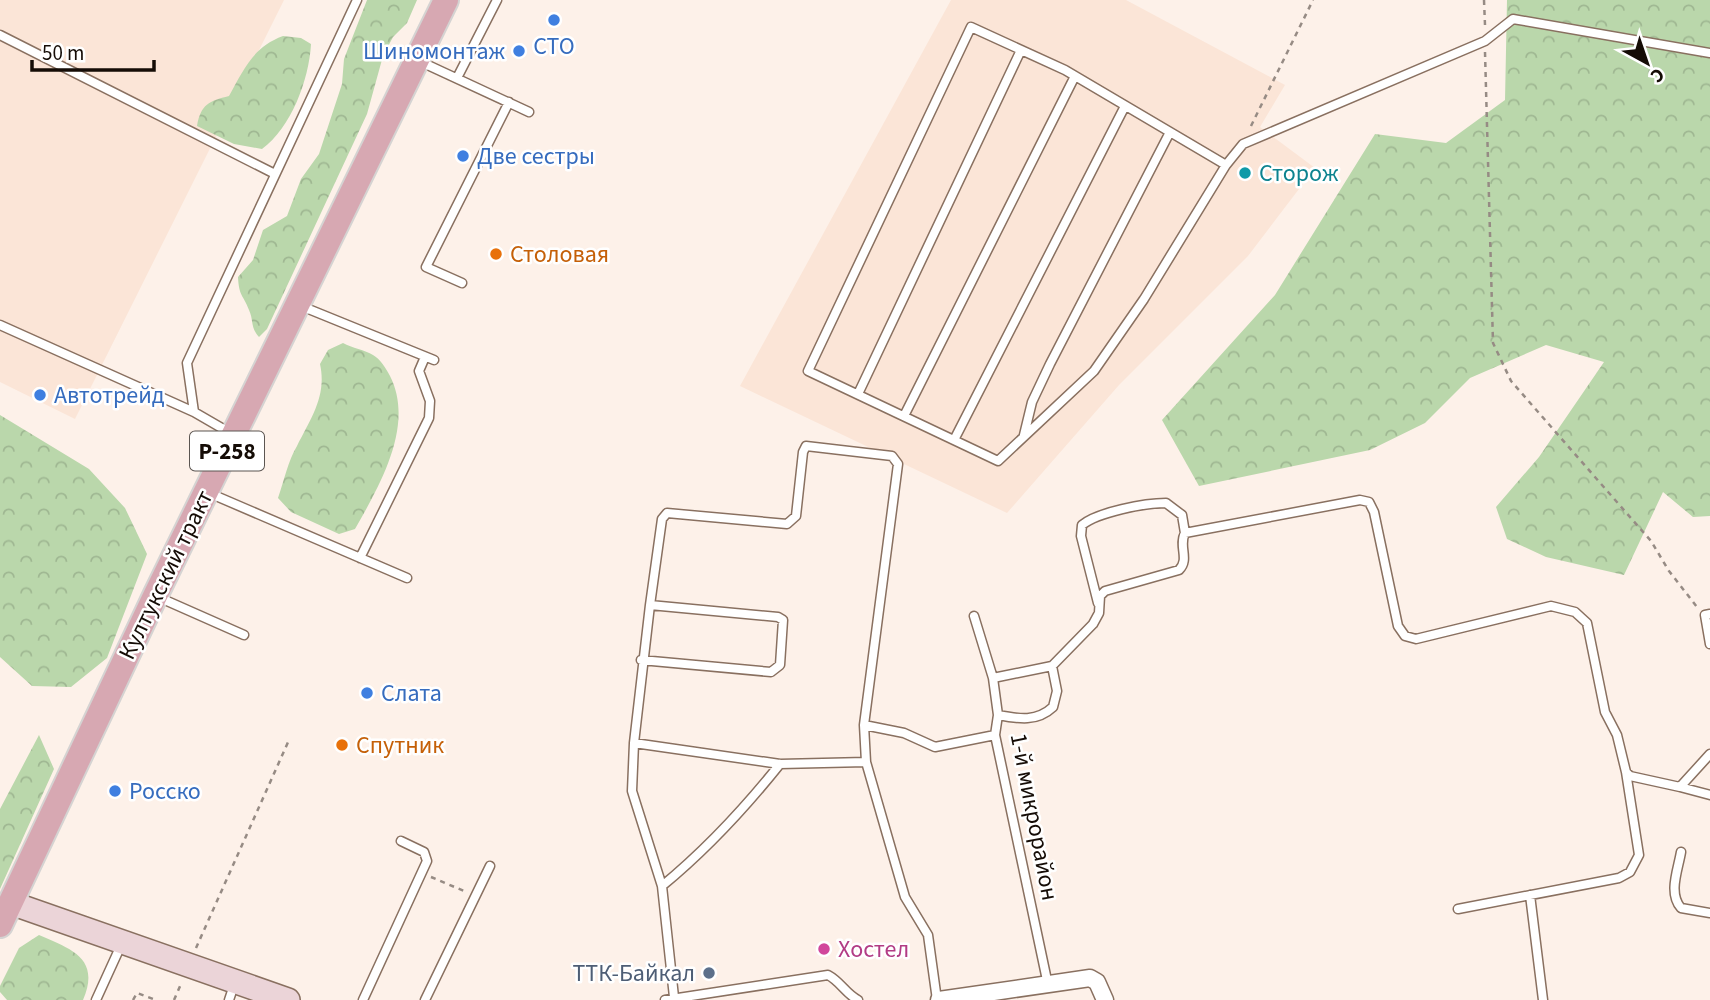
<svg xmlns="http://www.w3.org/2000/svg" width="1710" height="1000" font-family="'Source Sans 3',sans-serif">
<defs>
<pattern id="forest-crowns" width="20" height="18" patternUnits="userSpaceOnUse" patternTransform="scale(1.75)"><rect width="20" height="18" fill="#bad7ab"/><path d="M2 6a3 3 0 1 1 6 0M12 15a3 3 0 1 1 6 0" fill="none" stroke="#9fb792"/></pattern>
</defs>
<rect width="100%" height="100%" fill="#fdf1e9"/>
<!-- built -->
<path fill="#fbe5d7" d="M0,0H284L75,419L0,382Z
M951,0H1126L1285,85L1260,127L1315,168L1248,256L1119,385L1007,513L740,386Z"/>
<!-- forest -->
<path fill="url(#forest-crowns)" d="M367,0H417L407,23L393,37L383,56L367,114L267,329L259,337C250,327 254,321 249,310C243,294 239,297 238,277L253,260L263,230L287,216L301,179L319,154L342,84L344,59Z
M1507,0H1710V516L1693,517L1663,492L1624,575L1546,557L1507,539L1496,507L1539,457L1604,362L1546,345L1470,378L1425,423L1370,450L1199,486L1162,420L1275,295L1375,134L1446,143L1505,100Z
M283,36L301,38L311,44C309,80 291,128 262,149L234,144L197,126C201,104 209,101 229,96C244,69 253,47 283,36Z
M343,343C352,348 365,350 373,355C380,359 386,368 390,376C415,425 380,485 355,529L339,534L291,512L278,498C284,481 288,461 297,446C311,418 327,396 320,364L328,350Z
M0,415L89,469L125,508L147,554L107,658L71,687L32,686L0,657Z
M39,735L54,769L0,889V809Z
M39,935C71,949 101,958 83,1000H7L0,992V986L19,948Z"/>
<g fill="none" stroke-linecap="round" stroke-linejoin="round">
<defs>
<path id="lane" d="M0,35L275,174
M419,61L529,112
M457,78L497,0
M1226,165L1144,299L1094,371L998,461L808,371L971,27L1065,70L1226,165L1243,144L1485,41L1513,19L1710,53
M462,283L426,267L509,102
M301,306L434,360
M0,325L194,412
M858,394L1021,50
M904,416L1075,76
M232,434L194,412L187,363L357,0
M1024,435L1032,402L1050,364L1170,132
M954,440L1125,106
M209,493L407,578
M360,558L429,418L430,401L419,371L425,357
M158,597L244,635
M1098,603L1081,536L1082,525C1098,512 1145,503 1166,503L1182,515L1185,533
M650,605L634,743L780,764L866,762L905,897L928,935L937,1000
M1710,614L1705,615L1710,644
M974,616L993,678L998,715
M641,660L771,672L780,665L783,620L778,617L650,605L662,519L667,513L787,524L796,516L803,452L806,446L892,456L898,464L864,725L904,733L935,747L995,735
M993,678L1052,666L1093,624L1099,613L1100,596L1105,591L1179,570C1190,559 1178,546 1185,533L1360,500L1369,502L1374,512L1398,626L1405,636L1416,639L1551,606L1575,612L1587,623L1605,712L1617,735L1626,772L1630,776L1680,787L1710,754
M864,725L866,762
M634,743L632,791L662,886
M1680,787L1710,795
M1681,852C1678,870 1668,893 1681,908L1710,913
M1530,895L1543,1000
M1458,909L1619,878L1630,872L1639,855L1626,772
M1048,985L995,735L998,715C1019,719 1037,722 1053,707L1057,691L1052,666
M674,997L662,886C707,849 744,809 780,764
M96,1000L122,943
M229,1000L234,985
M363,1000L427,861L424,852L401,841
M425,1000L490,866
M665,1000L828,975C841,982 845,993 858,1000"/>
<path id="street" d="M939,1000L1090,978L1097,982L1105,1000"/>
<path id="secondary" d="M11,903L288,1000"/>
<path id="primary" d="M0,925L155,596L446,0"/>
</defs>
<!-- lane casing -->
<use href="#lane" stroke="#897060" stroke-width="11"/>
<!-- street casing -->
<use href="#street" stroke="#897060" stroke-width="19"/>
<!-- secondary casing -->
<use href="#secondary" stroke="#897060" stroke-width="26"/>
<!-- primary casing -->
<use href="#primary" stroke="#d5d3d2" stroke-width="28"/>
<!-- path -->
<path stroke="#968b84" stroke-width="2.5" stroke-dasharray="5 5" stroke-linecap="butt" d="M1484,0L1485,25
M1485,52L1493,343L1511,381L1651,541L1669,571L1697,607
M1251,126L1313,0
M431,877L464,891
M196,948L289,740
M133,1000L137,993L156,1000
M174,1000L181,984"/>
<!-- lane -->
<use href="#lane" stroke="#fff" stroke-width="8"/>
<!-- street -->
<use href="#street" stroke="#fff" stroke-width="16"/>
<!-- secondary -->
<use href="#secondary" stroke="#ebd4d8" stroke-width="23"/>
<!-- primary -->
<use href="#primary" stroke="#d7a8b2" stroke-width="24"/>
</g>
<!-- markers -->
<g fill="#3f7fe0" stroke="#fff" stroke-width="2.5">
<circle cx="554" cy="20" r="7"/>
<circle cx="519" cy="51" r="7"/>
<circle cx="463" cy="156" r="7"/>
<circle cx="40" cy="395" r="7"/>
<circle cx="367" cy="693" r="7"/>
<circle cx="115" cy="791" r="7"/>
</g>
<circle fill="#0f9aa8" stroke="#fff" stroke-width="2.5" cx="1245" cy="173" r="7"/>
<g fill="#e8710a" stroke="#fff" stroke-width="2.5">
<circle cx="496" cy="254" r="7"/>
<circle cx="342" cy="745" r="7"/>
</g>
<circle fill="#d1479c" stroke="#fff" stroke-width="2.5" cx="824" cy="949" r="7"/>
<circle fill="#5c6f8a" stroke="#fff" stroke-width="2.5" cx="709" cy="973" r="7"/>
<g text-anchor="middle" dominant-baseline="central" stroke-width="5" stroke-linejoin="round" paint-order="stroke">
<!-- shield labels -->
<rect fill="#fff" stroke="#5b5551" stroke-width="2" x="190" y="431.5" width="74" height="39" rx="5"/>
<g font-size="23" font-weight="bold" fill="#150c06">
<text x="227" y="451">Р-258</text>
</g>
<!-- shop labels -->
<g font-size="24" fill="#366cbe" stroke="#fff" text-anchor="start">
<text x="554" y="46" text-anchor="middle">СТО</text>
<text x="505" y="51" text-anchor="end">Шиномонтаж</text>
<text x="477" y="156">Две сестры</text>
<text x="54" y="395">Автотрейд</text>
<text x="381" y="693">Слата</text>
<text x="129" y="791">Росско</text>
</g>
<!-- culture labels -->
<g font-size="24" fill="#0d838f" stroke="#fff" text-anchor="start">
<text x="1259" y="173">Сторож</text>
</g>
<!-- food labels -->
<g font-size="24" fill="#c56008" stroke="#fff" text-anchor="start">
<text x="510" y="254">Столовая</text>
<text x="356" y="745">Спутник</text>
</g>
<!-- street labels -->
<g font-size="24" fill="#150c06" stroke="#fff">
<text transform="translate(166 575) rotate(-64)">Култукский тракт</text>
<text transform="translate(1034 817) rotate(79)">1-й микрорайон</text>
</g>
<!-- hotel labels -->
<g font-size="24" fill="#b23c85" stroke="#fff" text-anchor="start">
<text x="838" y="949">Хостел</text>
</g>
<!-- service labels -->
<g font-size="24" fill="#4e5e75" stroke="#fff" text-anchor="end">
<text x="695" y="973">ТТК-Байкал</text>
</g>
</g>
<!-- north arrow -->
<g transform="translate(1647 63) rotate(140)" stroke="#ffffff" stroke-width="5" paint-order="stroke">
<path d="M0-5L12 26L0 18L-12 26Z" fill="#150c06"/>
<text y="-10" font-size="19" font-weight="bold" text-anchor="middle" fill="#150c06">С</text>
</g>
<!-- scale -->
<path d="M32 60v10h122v-10" fill="none" stroke="#150c06" stroke-width="3.5"/>
<text x="42" y="60" font-size="21" fill="#150c06" stroke="#ffffff" stroke-width="5" paint-order="stroke">50 m</text>
</svg>
